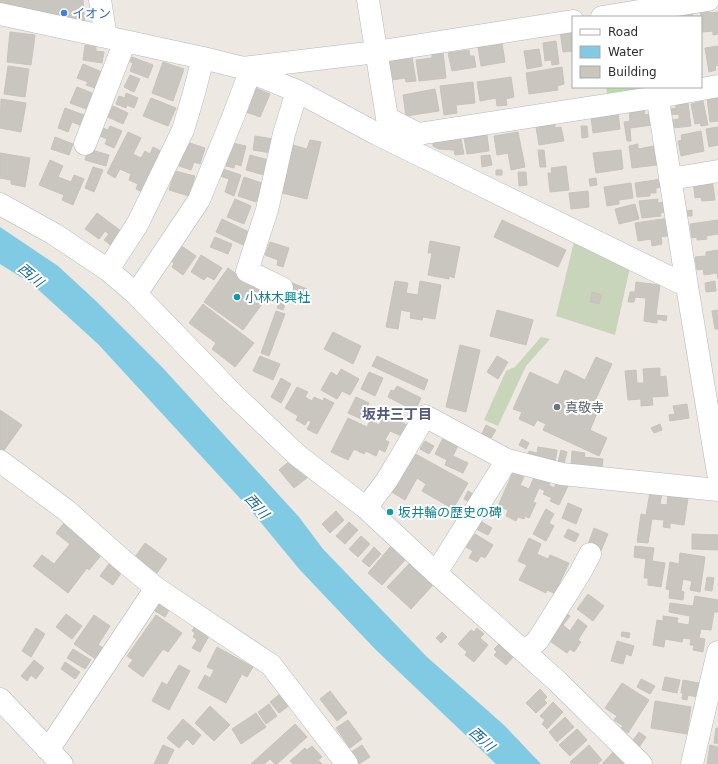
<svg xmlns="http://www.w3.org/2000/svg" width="718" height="764" font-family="'DejaVu Sans','Noto Sans JP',sans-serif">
<rect width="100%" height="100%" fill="#ede8e1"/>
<!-- green -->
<path fill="#b8dda4" d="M606,87H648L644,95L608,98Z"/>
<!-- cemetery -->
<path fill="#c8d5ba" d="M574,242L631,263L615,335L556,316Z
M541,337L550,339L526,366L498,426L484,420L506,371L515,367Z"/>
<!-- water -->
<path fill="#81cae3" d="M0,227L58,266L96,301L162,367L299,517L323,549L427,657L505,726L541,764H496L376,650L300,570L248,507L98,344L32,284L0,264Z"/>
<!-- building -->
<path fill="#c9c6bf" stroke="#c8c3bb" d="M0,0H83L85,23L0,4Z
M708,7L709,13L718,12V34L713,35V31L703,32L700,9Z
M692,9L693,17H682L681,11Z
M572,30L573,51L563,52L560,31Z
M10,32L35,35L31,65L7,62Z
M556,41L559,64L552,65L551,60L545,61L543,43Z
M502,43L505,62L481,66L478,47Z
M85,45L96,47V51L104,52L102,63L83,60Z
M718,46V65L715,66L716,70L709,72L705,48Z
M539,49L542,66L527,69L524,51Z
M469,50L470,56H474L476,67L452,71L448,53Z
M443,52L446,78L419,81L416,60L432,58V53Z
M132,57L153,65L148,78L130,71L133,63L130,62Z
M412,57L416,81L406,82L405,78L392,80L389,61Z
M163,62L184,69L173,101L152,93Z
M83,64L102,72L95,88L86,85L88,82L77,78Z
M8,66L29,69L25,97L4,94Z
M562,67L564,84L557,86L558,90L529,94L526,73Z
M130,75L140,79L134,92L124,87Z
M511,77L514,97L506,99L507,105L497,106L496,98L480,101L477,82Z
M473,82L475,103L456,105L457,113L444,115L440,86Z
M251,86L270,94L260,117L246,112Z
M77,87L92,93L86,109L70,103Z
M435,89L439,111L406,116L403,95Z
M126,93L138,98L134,108L127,105L126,108L116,104L119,96L125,98Z
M718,96V121L710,122L707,98Z
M151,98L176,108L168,126L143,116Z
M1,99L26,103L21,132L0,128Z
M703,101L708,125L701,126L700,123L695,124L691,104Z
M688,103L691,126L673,128L672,120L679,119V114L670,115V109L676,108V104Z
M113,106L128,113L123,124L108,117Z
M65,108L84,115L80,125L72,122L68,132L58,128Z
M644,109L645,115L651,114L653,125L630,128L631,141H627L624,122L630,121L629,111Z
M618,113L620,129L593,133L591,117Z
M555,124V128L561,127L564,141L539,145L536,127Z
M110,126L122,131L114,148L105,144L107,139L100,136L103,128L108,130Z
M581,126H587L588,137L582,138Z
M718,127V145L709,147L706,129Z
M701,131L704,151L681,156L678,141L682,140L681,135Z
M128,132L141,138L133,154L141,158L145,151L150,154L153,147L165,153L144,193L136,189L138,184L129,180L131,174L120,169L115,178L107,173Z
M518,132L525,167L511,170L508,153L497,155L494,136Z
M487,135L489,151L467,154L464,138Z
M255,136L273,139L271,153L253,150Z
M55,137L73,144L69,155L51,149Z
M461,139L464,154L455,155L454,150L439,149L433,146V141Z
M310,140L321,142L307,199L282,193L293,145L307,149Z
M187,142L205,148L200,164L194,162L191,170L179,166Z
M232,143L246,146L241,166L235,164L234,168L226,166Z
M638,144V149L654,146L657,165L632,168L629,146Z
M88,149L109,155L106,166L85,160Z
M538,150H544L546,167H540Z
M621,150L623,169L596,173L593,153Z
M0,153L30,158L25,187L11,184V180L0,178Z
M250,155L272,161L268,176L246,170Z
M490,155L492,165L482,167L481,156Z
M50,160L63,166L58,177L71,182L74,175L84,179L73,205L62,200L64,195L39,185Z
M566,166L569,190L550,192L548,173H552L551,168Z
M93,167L103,170L94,192L85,188Z
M223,169L241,175L234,196L225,192L229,179L220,176Z
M496,170H502V175H496Z
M175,171L195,176L189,196L169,190Z
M518,172H526L527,185L519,186Z
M244,177L262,183L256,202L238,196Z
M596,178L597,185L590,186L589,179Z
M712,178L715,200L702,201L701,197L695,198L693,180Z
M662,179L663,187L656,188V193H650V196L637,197L635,183Z
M631,183L633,198L619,200V204L607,206L604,187Z
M588,191L589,207L571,209L569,193Z
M235,199L251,206L244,224L227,217Z
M658,199V203L665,202L666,212L660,213L661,216L642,218L639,201Z
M635,204L639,219L619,224L615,209Z
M692,210V216H686V211Z
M97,213L125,234L114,248L104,240L109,234L105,231L99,239L85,229Z
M669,218L671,235L661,237L662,244L652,246L651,239L638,241L635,223Z
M222,219L249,232L243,245L216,232Z
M502,220L566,250L558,267L494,237Z
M718,220V234L706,236L707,239L697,240V237L692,238L690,224Z
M215,237L232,244L228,254L210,247Z
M430,241L460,247L454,278L449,276V279L428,275L432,253H428Z
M270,242L289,248L283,267L277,265L278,260L265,255Z
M180,245L196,256L183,275L172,267L174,263L169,260Z
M718,250V279L717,273L704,275L703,269L697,270L695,257L706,256V252Z
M201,255L222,268L214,280L207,276L204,280L191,272Z
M228,268L249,283L270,293L243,330L204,302Z
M395,281L408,283L406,293L418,295L420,281L441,285L435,319L423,317L422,320L410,318L411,312L401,310L398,329L386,327Z
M715,281L716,291L706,292L705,283Z
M290,282L307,289L304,299L286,292Z
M636,282L660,285L656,315L667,316L666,321L657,319V323L644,321L646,298L635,297L634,302H628L630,292H635Z
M592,292L602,295L599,304L590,302Z
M281,299L286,302L283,310L277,308Z
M203,304L254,343L235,367L212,349L216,343L189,323Z
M497,310L533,320L526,345L490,336Z
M718,310V329H715L712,311Z
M276,311L285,314L269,356L261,353Z
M333,332L361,346L353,364L324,349Z
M460,345L480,350L466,412L446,407Z
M260,356L280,364L273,380L253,371Z
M377,356L428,380L424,390L372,366Z
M497,356L508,362L498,379L487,372Z
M596,357L612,364L594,403L600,406L590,430L607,438L599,456L543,430L546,424L537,420L534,426L519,419L522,412L513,409L530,372L558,385L565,370L585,380Z
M660,368V377L666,376L668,396L652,397L653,405L641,406V399L628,400L625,371L636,370L637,383H644L643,369Z
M341,369L359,379L350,395L342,391L337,399L321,390L331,372L337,376Z
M369,372L383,378L375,396L361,389Z
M281,378L291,384L281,403L271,397Z
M397,386L421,398L415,411L388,397L391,390L394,391Z
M297,387L308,392L305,397L312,401L314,397L323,401L324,398L334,403L317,434L307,429L311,422L308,420L305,425L296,420L298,416L285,408Z
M356,397L369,403L361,419L348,413Z
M687,404L689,418L670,421L669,415L675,414L673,406Z
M0,410L22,425L2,453L0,451Z
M385,414L407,425L402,436L390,431L385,440L389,442L385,452L379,449L376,456L366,451L364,454L354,449L348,460L331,452L348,418L367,427L370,420L379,425Z
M660,424L662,430L654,433L651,428Z
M486,425L496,430L491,438L482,434Z
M444,436L459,443L453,456L468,463L463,473L445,465L447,460L435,454Z
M522,439L529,443L526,449L519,445Z
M425,441L434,446L429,454L420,449Z
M538,447L557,450L555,462L528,457L529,451L537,453Z
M561,450L567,452L564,464L558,462Z
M572,451L585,453L584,457L603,459L602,468L571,465Z
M412,452L468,483L453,509L422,491L426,484L417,478L405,500L390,491Z
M292,459L308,477L294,488L279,470Z
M513,472L524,477L520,485L529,489L536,473L551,480L549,485L554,488L557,481L568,486L559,505L550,501L552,498L543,494L545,491L539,488L533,502L536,503L529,518L525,516L524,519L518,517L516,521L506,516L508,510L498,506Z
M468,491L475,495L471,503L464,499Z
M650,492L662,493L660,504L667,505L668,495L688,498L684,525L670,523V528L663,527L664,520L652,519L648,543L637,542L641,514L646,515Z
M568,503L582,509L576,524L562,518Z
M546,509L554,514L549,523L554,526L546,541L533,534Z
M336,511L344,520L330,533L322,524Z
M480,521L492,528L488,535L476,529Z
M349,522L358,530L345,544L336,536Z
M64,523L103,553L89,570L87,568L68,593L33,566L42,555L54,564L70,544L56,533Z
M594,528L608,534L600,553L587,547Z
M568,529L579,534L575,542L564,537Z
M475,534L493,545L485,558L481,556L477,562L469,558L473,551L466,547Z
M692,534L718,535V550L692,549Z
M361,536L370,544L358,557L349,549Z
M529,538L541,544L537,554L548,559L550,555L569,563L559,584L562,586L558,595L547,590L546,593L519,580L527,565L518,561Z
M145,543L167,559L157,573L135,557Z
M391,546L406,559L382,585L368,573Z
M635,546L654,548L652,561L665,563L661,587L648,585V578H644L646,559L634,557Z
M374,547L381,554L369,567L362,561Z
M680,553L705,557L700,592L690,590L692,581L683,579L681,591L684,592L683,600L669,598L670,590L666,589L670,562L679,564Z
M111,561L123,570L113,585L100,576Z
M410,563L433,585L411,609L387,587Z
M707,577L714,578L712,591L705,590Z
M588,594L604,606L593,621L577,609Z
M695,596L718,600V612H714L711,630L701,629L699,638L705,639L703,652L693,650L694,645H690L691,639L683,638L682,642L665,639L664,647L653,645L657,620L663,621V616L678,618L677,623L689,625L690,616L669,612L670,603L693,606Z
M156,599L170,608L165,617L150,608Z
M563,611L570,616L563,625L570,631L578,619L587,626L578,640L581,642L574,652L570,649L567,653L544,637Z
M66,614L82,626L72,639L56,627Z
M94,615L110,626L98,645L105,649L97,660L74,644Z
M156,615L182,633L168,652L163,649L143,677L128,666L133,660L127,656Z
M195,626L210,634L200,652L192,648L197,640L193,637L195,633L192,631Z
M36,628L45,634L31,657L22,651Z
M477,628L484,634L480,638L488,645L474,662L465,655L467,652L458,644L471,630L474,632Z
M442,632L447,637L441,643L436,638Z
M622,632L630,633L629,638L621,636Z
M617,641L634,646L631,656L626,654L623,664L611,661Z
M501,642L515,655L506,665L494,655L497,652L494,649Z
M217,647L253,667L247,677L242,674L226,703L198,688L205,675L210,678L214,670L207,667Z
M73,649L91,660L85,669L67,658Z
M34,660L44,668L36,679L31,675L27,681L21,676Z
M65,662L80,672L75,679L61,669Z
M179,665L190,671L169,710L152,701L162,682L167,685Z
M665,677L680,680L677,693L662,690Z
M641,679L655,686L650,694L637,687Z
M683,680L704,684L701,698L688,695L687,700L682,699L683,693H681Z
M622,683L649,700L628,733L621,728L623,726L614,720L617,716L605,708Z
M540,689L547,697L544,700L547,703L536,713L526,703Z
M330,691L347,713L337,721L320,699Z
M281,693L290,705L279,713L270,702Z
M655,701L691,707L687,734L651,728Z
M553,702L563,712L547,729L542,724L545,720L540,716Z
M269,704L277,716L266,724L258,712Z
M210,706L230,725L214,741L195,723Z
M256,713L266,727L241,744L232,729Z
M565,717L574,727L557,742L549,732Z
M183,719L201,735L193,745L187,739L179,748L167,738Z
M348,720L362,739L350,748L336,728Z
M295,724L307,737L277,764H275L270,759L264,764H251Z
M716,728H718V744L714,743Z
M577,729L587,740L570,756L559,745Z
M639,732L646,737L638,749L631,743Z
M163,745L174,750L167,764H154Z
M362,745L370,757L359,764L351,752Z
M589,745L602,760L597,764H572L570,762Z
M710,745L718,747V764H707Z
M312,746L322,757L318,760L322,764H293L290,761L305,748L307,750Z
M615,750L630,764H602Z"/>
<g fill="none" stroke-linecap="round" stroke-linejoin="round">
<defs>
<path id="minor" d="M100,0L106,37
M368,0L387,118L418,134L658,97L718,86
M0,14L203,58L243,68L250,72L297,91L377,134L687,286L718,473
M602,17L708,0
M243,68L376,52L573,21
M656,87L687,286
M85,144L125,41
M670,179L718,171
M0,204L54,234L108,270L136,294L232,393L297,455L366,508L436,573L557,681L641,764
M108,270L138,223L183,130L194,93L203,58
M282,288L247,271L267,210L284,134L297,91
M136,294L199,200L233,117L250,72
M0,461L66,510L120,558L156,588L271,665L347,764
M366,508L387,480L425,416L507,460L562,474L718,490
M436,573L507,460
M525,652L538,640L580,573L590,554
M0,699L62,764
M47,749L54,741L156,588
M692,764L718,652"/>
</defs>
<!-- minor casing -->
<use href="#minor" stroke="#b5b7bf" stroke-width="23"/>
<!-- minor -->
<use href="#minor" stroke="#fff" stroke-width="22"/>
</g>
<!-- markers -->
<circle fill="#3f7fe0" stroke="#fff" stroke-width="1.5" cx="64" cy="13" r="4"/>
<g fill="#0f9aa8" stroke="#fff" stroke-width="1.5">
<circle cx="237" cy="297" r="4"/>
<circle cx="390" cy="512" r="4"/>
</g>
<circle fill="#6b7280" stroke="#fff" stroke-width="1.5" cx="557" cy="407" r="4"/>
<g text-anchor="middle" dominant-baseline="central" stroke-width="4" stroke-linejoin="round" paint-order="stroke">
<!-- shop labels -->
<g font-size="13" fill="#366cbe" stroke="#fff" text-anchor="start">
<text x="72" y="13">イオン</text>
</g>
<!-- culture labels -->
<g font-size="13" fill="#0d838f" stroke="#fff" text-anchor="start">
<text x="245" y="297">小林木興社</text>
<text x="398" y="512">坂井輪の歴史の碑</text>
</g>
<!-- worship labels -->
<g font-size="13" fill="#5b616d" stroke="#fff" text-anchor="start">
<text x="565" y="407">真敬寺</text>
</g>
<!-- water labels -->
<g font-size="14" font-style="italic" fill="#1d6b92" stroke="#fff">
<text transform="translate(31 275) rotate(40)">西川</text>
<text transform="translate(257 506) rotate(48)">西川</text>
<text transform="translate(482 739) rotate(42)">西川</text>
</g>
<!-- neighbourhood labels -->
<g font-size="14" font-weight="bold" fill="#52597a" stroke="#fff">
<text x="397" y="414">坂井三丁目</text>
</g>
</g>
<!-- legend -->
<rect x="572" y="16" width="130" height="72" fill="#ffffff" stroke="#ababab"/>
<rect x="580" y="29" width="20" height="6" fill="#ffffff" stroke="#ababab"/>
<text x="608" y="36" font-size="12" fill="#2d2d2d">Road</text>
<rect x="580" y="46" width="20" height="12" fill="#81cae3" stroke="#ababab"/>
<text x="608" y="56" font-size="12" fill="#2d2d2d">Water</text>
<rect x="580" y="66" width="20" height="12" fill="#c9c6bf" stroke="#ababab"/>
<text x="608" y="76" font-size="12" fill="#2d2d2d">Building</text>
</svg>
